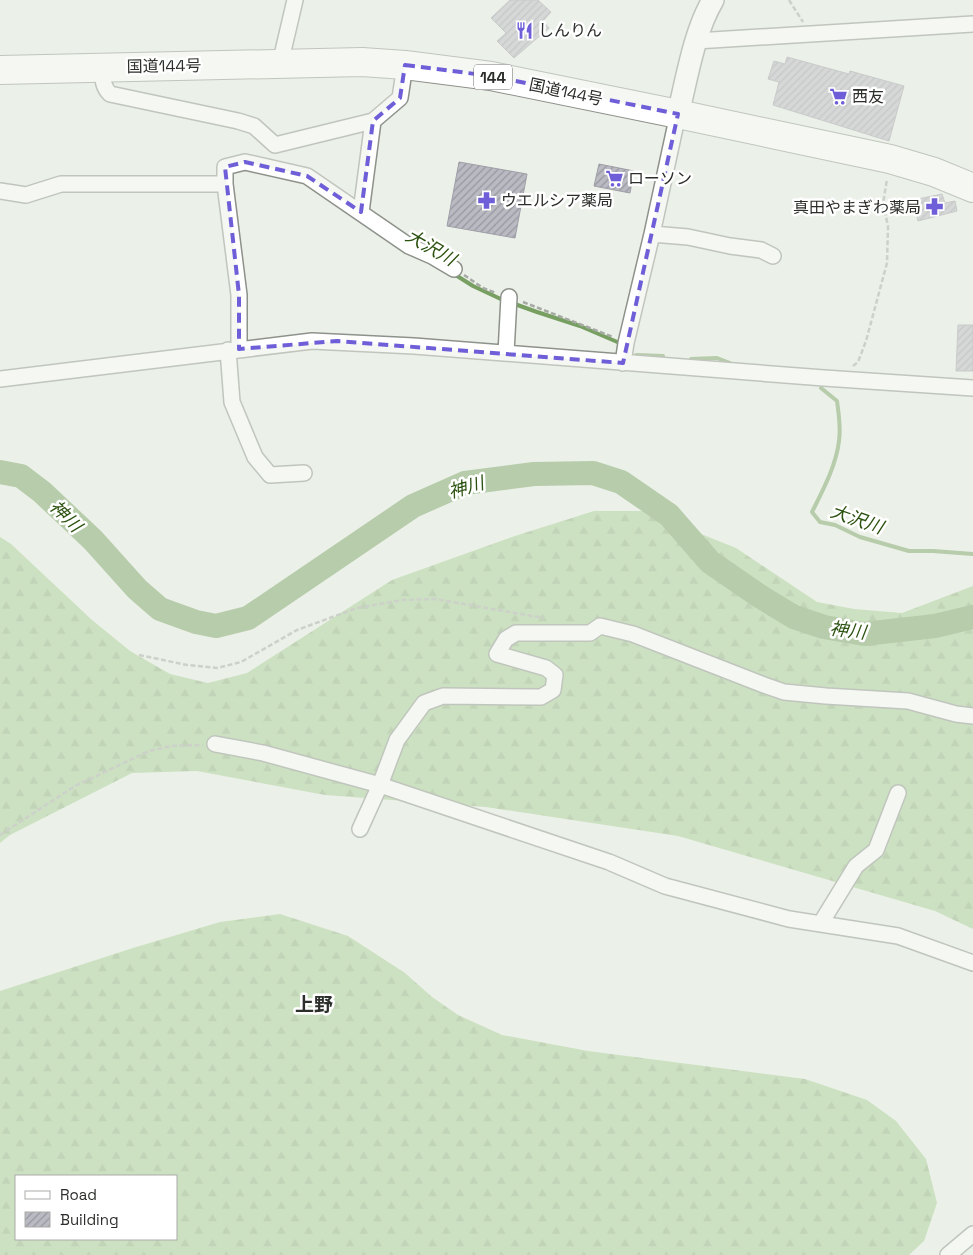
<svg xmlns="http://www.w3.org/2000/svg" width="973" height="1255" font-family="'Space Grotesk','Noto Sans JP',sans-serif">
<defs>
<pattern id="forest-firs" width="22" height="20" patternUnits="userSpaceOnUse" patternTransform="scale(1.25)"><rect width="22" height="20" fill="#a7ce93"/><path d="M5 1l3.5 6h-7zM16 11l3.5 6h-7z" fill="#90b17f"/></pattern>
<pattern id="building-hatch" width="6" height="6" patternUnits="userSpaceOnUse" patternTransform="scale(1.25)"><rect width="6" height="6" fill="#babac3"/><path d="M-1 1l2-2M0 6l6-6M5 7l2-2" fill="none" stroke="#97989f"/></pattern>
</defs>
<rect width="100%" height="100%" fill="#ebf0e8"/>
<!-- forest -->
<path fill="url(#forest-firs)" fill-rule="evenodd" d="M594,511H644L736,548L817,602L854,609L902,613L973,586V929L935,911L678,836L486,807L325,795L197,771L132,773L10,835L0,843V537L11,544L92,620L130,651L170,674L208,683L247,673L392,580L518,535Z
M280,914L348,936L405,973L432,997L458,1015L502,1035L588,1051L805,1079L867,1100L896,1121L926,1159L937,1203L924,1241L909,1255H0V991L133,948L220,922ZM176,1176V1239H16V1176Z"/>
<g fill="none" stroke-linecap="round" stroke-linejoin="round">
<!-- stream -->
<path stroke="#779f61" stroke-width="4" d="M454,274L473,286L505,301
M512,303L537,312L580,326L622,344
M636,355L663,356
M691,359L717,358L730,363
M821,388L837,401C839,415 841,428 839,441C836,466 823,490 812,512L820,522L835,525L860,537L909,551H933L973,554"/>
<!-- river -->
<path stroke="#779f61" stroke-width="24" d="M0,472L21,476L42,492L93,540L137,589L160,609L196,622L216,626L248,618L413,506L465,483L534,474L593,473L621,482L669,515L710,562L761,597L794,617L824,627L864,634L935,626L973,617"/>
</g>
<!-- building -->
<path fill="url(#building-hatch)" stroke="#9e9ea7" d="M510,0H538L551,12L543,21L549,28L514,58L497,41L506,33L491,18Z
M787,57L849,74L850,71L904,86L889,141L773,105L779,82L768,79L774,61L785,64Z
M459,162L527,174L515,238L447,226Z
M599,164L634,171L630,193L594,186Z
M942,194L945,203L955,201L957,211L918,221L913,200Z
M958,325H973V371H956Z"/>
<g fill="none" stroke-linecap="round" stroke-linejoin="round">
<defs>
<path id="street" d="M696,41L973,24
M280,64L295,0
M102,67C103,78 102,86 110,94L238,121L254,126L275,145L373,121L400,98L405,65
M0,191L26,195L61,184H225
M361,212L373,121
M652,234L688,237L730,246L761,250L773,256
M239,349V295L225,184V167L245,162L307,176L409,246L432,256L454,269
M228,350L232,402L255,457L270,475L304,473
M506,353L509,297
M623,363L626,343L652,234L678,114
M0,379L312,341L414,346L824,378L973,388
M215,744L263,753L380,785L609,862L665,886L789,919L898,936L973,963
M360,829L380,785L397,740L424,703L443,696L541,697L553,690L555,675L546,668L497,654L506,639L516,633H590L600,626L633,634L764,685L784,692L826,696L908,701L956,714L973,716
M821,923L856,866L876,850L898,793
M948,1255L973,1234"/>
<path id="secondary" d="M678,114C687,78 694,32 713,0"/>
<path id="highway" d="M0,70L362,62L405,65L491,76L678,114L890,159L934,172L973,188"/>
</defs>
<!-- street casing -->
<use href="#street" stroke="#8d928a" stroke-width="18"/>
<!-- secondary casing -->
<use href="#secondary" stroke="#8d928a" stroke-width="24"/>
<!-- highway casing -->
<use href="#highway" stroke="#8d928a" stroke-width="30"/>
<!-- path -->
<path stroke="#a6aaa4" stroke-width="2.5" stroke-dasharray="5 2.5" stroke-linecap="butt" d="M789,0L803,22
M464,275L483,288L496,293
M523,302L613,337
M853,366L858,362L866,341L887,263L888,226L883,204L887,179
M139,655L187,665L217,668L241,662L297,630L357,608L402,600L435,599L544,618
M0,835L75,786L149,751L172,746L203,745"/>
<!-- street -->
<use href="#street" stroke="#fff" stroke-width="15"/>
<!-- secondary -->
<use href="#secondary" stroke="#fff" stroke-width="21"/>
<!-- highway -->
<use href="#highway" stroke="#fff" stroke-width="28"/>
</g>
<!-- marked area -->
<path d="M0 0H973V1255H0ZM405,65L491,76L678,114L623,363L337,341L239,349V295L225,167L245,162L307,176L361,212L373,121L400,98Z" fill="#ebf0e8" fill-opacity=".55" fill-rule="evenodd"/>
<path fill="none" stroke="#6e5fd9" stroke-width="4" stroke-dasharray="10 6" stroke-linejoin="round" d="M405,65L491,76L678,114L623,363L337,341L239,349V295L225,167L245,162L307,176L361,212L373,121L400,98Z"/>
<!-- icons -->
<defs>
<symbol id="restaurant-bare" viewBox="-9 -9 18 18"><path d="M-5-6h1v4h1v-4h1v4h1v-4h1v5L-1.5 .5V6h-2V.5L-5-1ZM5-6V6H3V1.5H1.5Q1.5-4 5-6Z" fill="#6e5fd9" stroke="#fff" stroke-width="2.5" paint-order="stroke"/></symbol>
<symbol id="supermarket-bare" viewBox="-9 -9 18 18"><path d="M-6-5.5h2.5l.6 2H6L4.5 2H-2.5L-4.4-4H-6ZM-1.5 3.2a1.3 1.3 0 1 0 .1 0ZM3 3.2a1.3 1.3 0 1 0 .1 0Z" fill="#6e5fd9" stroke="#fff" stroke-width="2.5" paint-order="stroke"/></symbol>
<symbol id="pharmacy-bare" viewBox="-9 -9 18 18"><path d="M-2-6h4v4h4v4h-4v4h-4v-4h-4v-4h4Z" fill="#6e5fd9" stroke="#fff" stroke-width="2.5" paint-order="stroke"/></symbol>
</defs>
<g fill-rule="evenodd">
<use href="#restaurant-bare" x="512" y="18" width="25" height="25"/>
<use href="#supermarket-bare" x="826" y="84" width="25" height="25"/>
<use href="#supermarket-bare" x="602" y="166" width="25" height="25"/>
<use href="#pharmacy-bare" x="474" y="188" width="25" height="25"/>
<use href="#pharmacy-bare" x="922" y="194" width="25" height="25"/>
</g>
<g text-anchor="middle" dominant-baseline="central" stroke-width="5" stroke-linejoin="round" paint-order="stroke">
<!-- shield labels -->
<rect fill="#fff" stroke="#6b6d6b" stroke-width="1" x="474" y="64.5" width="38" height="25" rx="4"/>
<g font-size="15" font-weight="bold" fill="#2c2e2b">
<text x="493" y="77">144</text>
</g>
<!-- poi labels -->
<g font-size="16" fill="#2c2e2b" stroke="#fff" text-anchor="start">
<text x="538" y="30">しんりん</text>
<text x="852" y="96">西友</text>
<text x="628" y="178">ローソン</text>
<text x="501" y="200">ウエルシア薬局</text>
<text x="921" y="207" text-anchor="end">真田やまぎわ薬局</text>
</g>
<!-- street labels -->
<g font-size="16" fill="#2c2e2b" stroke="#fff">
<text transform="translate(164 66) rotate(-1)">国道144号</text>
<text transform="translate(566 92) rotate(12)">国道144号</text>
</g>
<!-- water labels -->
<g font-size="18" font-style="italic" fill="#2c5210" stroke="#fff">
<text transform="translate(431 247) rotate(30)">大沢川</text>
<text transform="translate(466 487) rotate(-16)">神川</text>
<text transform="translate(66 516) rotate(45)">神川</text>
<text transform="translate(857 519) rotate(19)">大沢川</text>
<text transform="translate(848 630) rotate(7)">神川</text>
</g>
<!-- quarter labels -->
<g font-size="19" font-weight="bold" fill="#2c2e2b" stroke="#fff">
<text x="314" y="1004">上野</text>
</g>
</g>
<!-- legend -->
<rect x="15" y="1175" width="162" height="65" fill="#ffffff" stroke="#ababaa"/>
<rect x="25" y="1191" width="25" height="8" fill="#ffffff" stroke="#ababaa"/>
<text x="60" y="1200" font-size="15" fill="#2c2e2b">Road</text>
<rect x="25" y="1212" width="25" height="15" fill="url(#building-hatch)" stroke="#ababaa"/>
<text x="60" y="1225" font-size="15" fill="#2c2e2b">Building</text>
</svg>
